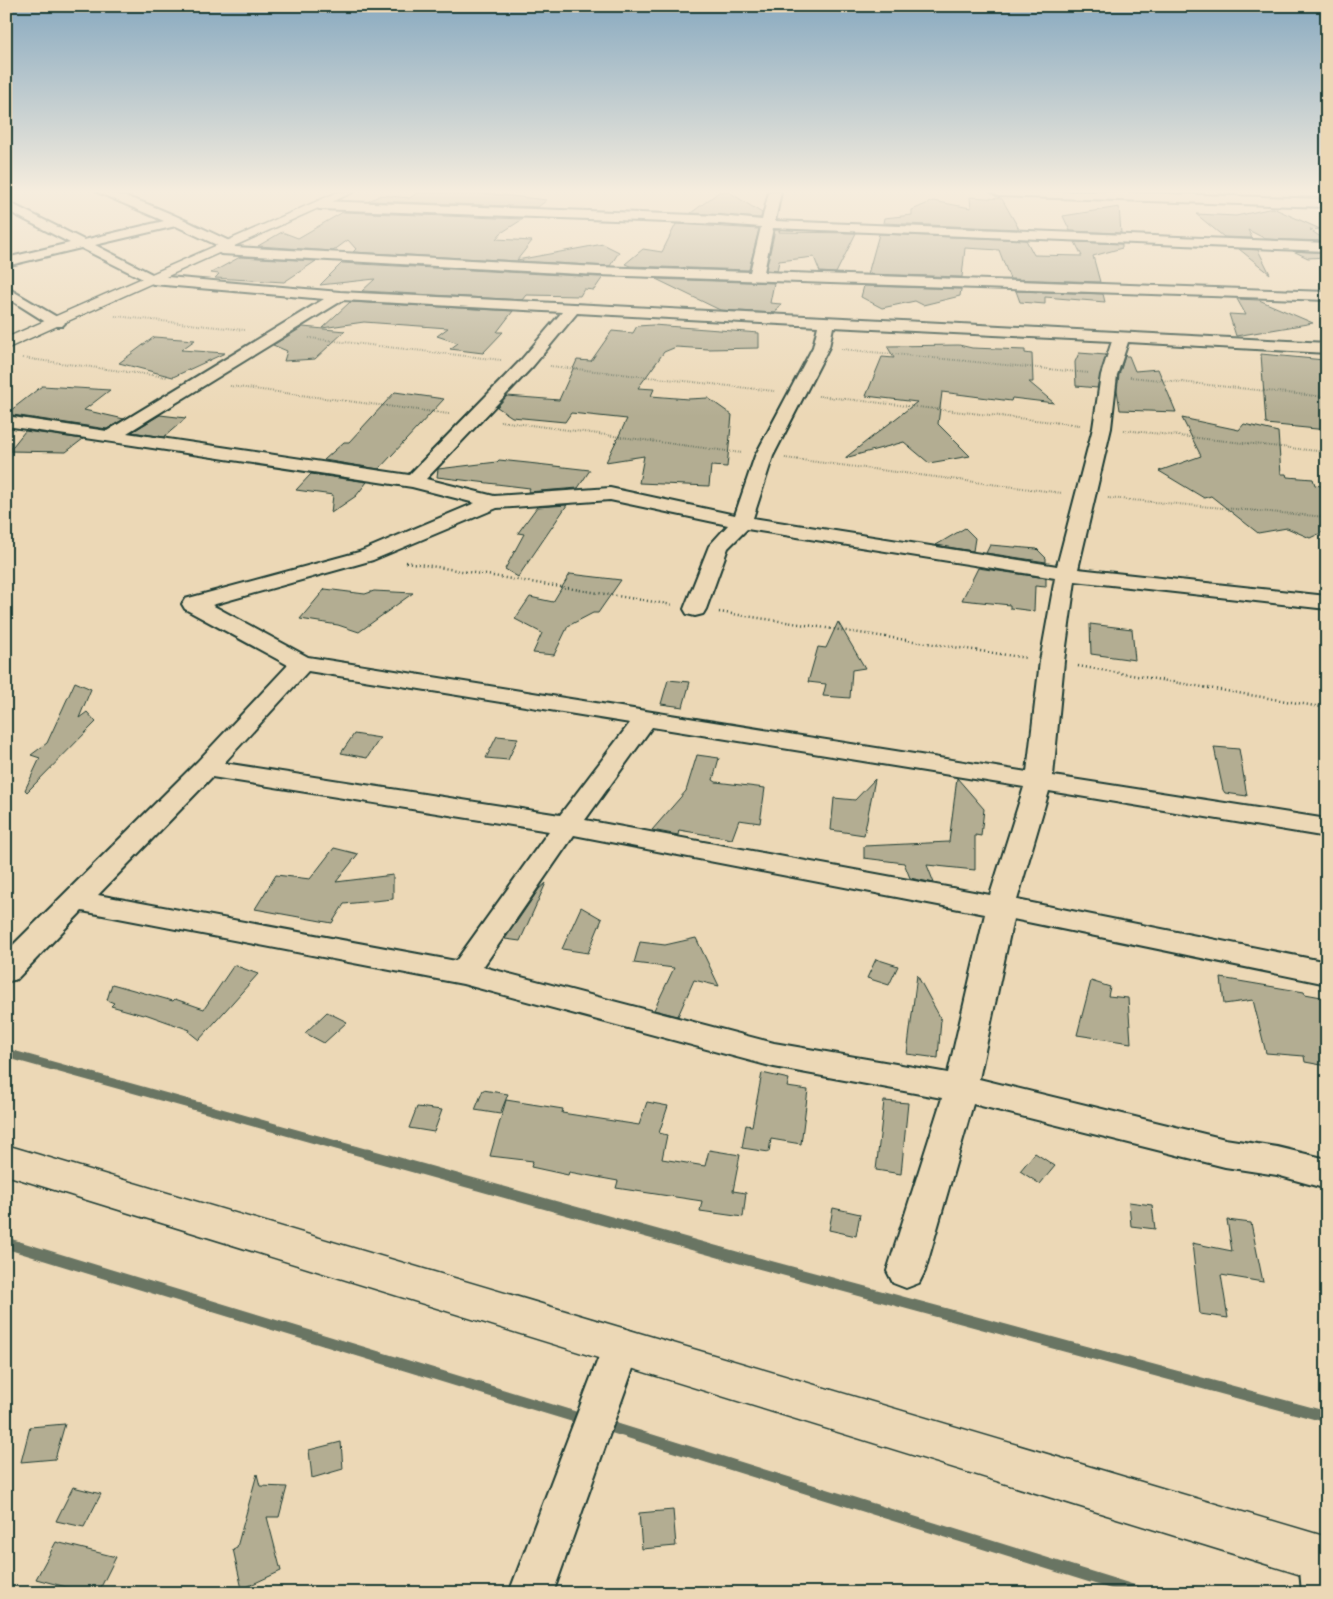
<svg xmlns="http://www.w3.org/2000/svg" width="1333" height="1599" font-family="'Patrick Hand',sans-serif">
<rect width="100%" height="100%" fill="#ecd8b6"/>
<filter id="ink" filterUnits="userSpaceOnUse"><feTurbulence type="fractalNoise" baseFrequency=".02" numOctaves="2"/><feDisplacementMap in="SourceGraphic" scale="10" xChannelSelector="R" yChannelSelector="G"/><feConvolveMatrix kernelMatrix="1 2 1 2 8 2 1 2 1" color-interpolation-filters="sRGB"/></filter>
<g filter="url(#ink)">
<g fill="none" stroke-linecap="round" stroke-linejoin="round">
<!-- stream-far1 -->
<path stroke="#697563" stroke-width="9" d="M6,1053L372,1155"/>
<!-- stream -->
<path stroke="#697563" stroke-width="11" d="M367,1154L758,1263L1327,1417
M6,1243L585,1420
M604,1425L1142,1593"/>
</g>
<!-- building -->
<path fill="#b3ad92" stroke="#1f3d34" d="M418,192H474L547,200L538,207L369,201L381,195L410,198Z
M719,192H729L762,213L761,218L691,213Z
M970,197L1002,199L1019,229L883,223L884,218L912,215V210L933,201L971,208Z
M1119,207L1121,233L1070,231L1063,216Z
M1273,208L1320,229L1310,230L1327,241L1266,239L1248,230L1252,238L1224,237L1196,214L1236,216Z
M343,212L523,219L501,233L496,239L532,241L517,260L603,244L619,252L610,266L353,252L356,249L348,240L333,251L258,246L282,232L298,238Z
M676,224L759,229L749,270L630,266L625,264L643,249L662,252Z
M775,230H780L779,232L856,233L836,273L820,272L814,257L779,261L777,271L766,270Z
M879,234L1026,240L1034,255L1082,256L1075,242L1122,244V248L1093,256L1100,282L1010,279L999,250L965,248L962,277L868,274Z
M1239,249L1258,250L1270,274Z
M1293,251L1327,253V257L1308,258Z
M240,257L316,261L284,282L215,278L219,274L211,273Z
M342,263L598,277H603L594,290L584,289L580,296L526,295L522,300L362,291L375,279L320,285Z
M656,279L774,283L770,303L781,304L775,313L720,310Z
M864,286L961,289L960,296L923,305L915,301L882,308L861,297Z
M1016,291L1103,294L1105,302L1045,297V304L1020,302Z
M1237,299L1259,300L1313,323L1236,336L1229,314L1246,315Z
M350,302L513,311L497,332H503L483,353L450,349L458,343L437,336L448,328L364,322L322,328Z
M653,325L759,333V348L708,349L676,347L664,352L638,388L654,389L651,396L688,399L708,398L732,415L727,467L711,466L709,486L639,483L644,456L606,462L627,419L571,413L565,422L512,417L497,407L507,396L559,400L577,360L591,361L612,331L633,333L637,326Z
M303,327L345,331L315,359L284,361L287,351L273,345Z
M154,337L195,340L181,350L225,353L173,377L119,363Z
M959,345L972,348L1025,350V353L1032,354L1033,382H1029L1054,403L1012,398L1011,401L942,392L938,424L970,456L929,463L904,442L845,458L917,402L866,396L882,357L894,358L887,346Z
M1079,353L1106,355L1097,388L1076,386L1075,362Z
M1261,354L1324,360L1327,370V430L1266,424Z
M1125,356H1129L1135,371L1158,369L1176,412L1120,410L1117,390L1119,375Z
M42,386L110,390L84,410L124,419L107,429L6,414Z
M395,392L444,399L379,469L324,460L344,442H349Z
M160,415L186,418L164,437L132,432Z
M1182,418L1239,430L1244,424L1278,432L1281,474H1286L1287,477L1313,479L1315,485L1327,487V530L1310,538L1287,528L1258,533L1211,496L1204,498L1159,471L1201,456Z
M25,431L83,439L66,452L9,451Z
M499,460L528,463L590,470L578,488L528,492L530,488L437,477L438,469L497,462Z
M311,474L367,482L356,496L331,513L333,495L296,490Z
M567,505L518,577L505,569L524,534L518,533L537,507Z
M965,528L975,538L973,551L936,545Z
M990,545L1037,549L1046,558V562L986,553Z
M978,568L1046,578V587L1035,586L1034,611L1010,608V605L962,600Z
M570,574L621,580L598,613H593L568,626L554,655L533,653L542,633L515,619L530,597L553,602Z
M325,589L365,594L374,591L413,593L359,632L338,625L300,619Z
M838,622L865,668L852,670L850,698L823,696L826,684L808,682L818,647L826,648Z
M1090,624L1132,629L1135,660L1091,654Z
M668,680L690,682L683,707L661,704Z
M75,682L91,689L79,718L87,712L96,722L27,792L25,790L40,758L31,755L47,743Z
M354,734L380,738L367,758L341,753Z
M497,736L518,738L508,760L486,758Z
M1214,747L1239,749L1247,796L1225,793L1223,790Z
M697,755L719,758L713,780L716,782L765,788L760,823L739,820L732,839L679,830L678,835L652,830L686,791Z
M957,778L984,809L981,836L975,835V870L927,865L934,883L910,878L904,863L864,858V846L949,842Z
M875,779L864,835L831,830L834,798L855,800Z
M334,848L358,854L336,882L393,875V899L344,904L332,923L255,909L276,875L310,879Z
M546,883L520,941L505,939L539,889Z
M581,907L602,919L588,953L562,949Z
M696,938L719,986L694,980L678,1016L654,1010L674,968L634,963L640,942L665,945Z
M876,959L898,966L889,985L867,978Z
M234,965L258,974L199,1040L189,1032L190,1030L145,1014L143,1015L111,1006L114,1003L107,1000L112,984L173,1001L175,999L204,1009Z
M917,975L941,1019L938,1058L907,1054Z
M1221,978L1304,992L1305,994L1327,998V1066L1305,1062L1304,1056L1266,1053L1253,1000L1224,1004Z
M1091,981L1110,987L1108,996L1128,998L1131,1043L1077,1035Z
M327,1012L347,1022L324,1043L305,1033Z
M762,1073L789,1079L787,1087L808,1090L801,1144L771,1139L769,1152L742,1148L746,1125L752,1126Z
M483,1090L508,1094L500,1114L475,1110Z
M506,1100L563,1109L562,1113L639,1125L647,1102L668,1106L659,1133L667,1135L662,1159L705,1166L709,1150L740,1155L733,1191L746,1193L743,1217L700,1211L702,1201L616,1188L618,1181L569,1172L568,1175L531,1167L533,1161L490,1156Z
M884,1101L908,1103L901,1174L876,1170Z
M417,1107L442,1110L434,1132L409,1128Z
M1035,1153L1055,1166L1040,1184L1020,1171Z
M1129,1202L1152,1205L1155,1229L1131,1226Z
M833,1208L860,1214L856,1236L829,1230Z
M1227,1220L1251,1223L1263,1282L1221,1275L1228,1318L1200,1314L1192,1243L1232,1251Z
M65,1424L55,1459L21,1462L30,1427Z
M341,1442L343,1469L312,1478L309,1450Z
M257,1474L260,1486L287,1487L279,1517H267L281,1571L242,1589L233,1549L237,1547Z
M73,1487L101,1494L84,1527L56,1521Z
M673,1510L676,1546L642,1549L639,1513Z
M56,1542L116,1557L98,1593H89L36,1579Z"/>
<g fill="none" stroke-linecap="round" stroke-linejoin="round">
<defs>
<path id="street" d="M97,192C131,191 200,228 234,243L235,247L598,267L750,272L761,227L720,224L319,209L313,205L319,201L720,216L762,220L769,192H781L775,221L1327,243V251L773,228L764,272L1327,292V300L598,275L221,254L214,250L219,246L176,226L95,245L156,276L340,292L1327,343V353L1128,342L1117,375L1111,428L1078,569L1327,596V609L1075,581L1064,661L1053,776L1327,819V837L1049,791L1017,900L1327,962V984L1013,919L979,1079L1225,1139L1277,1147L1327,1159V1189L1277,1175L1225,1167L973,1104L925,1271L919,1283L906,1288L893,1283L887,1271L942,1098L774,1067L463,984L82,911L17,979L6,982V952L197,762L288,665L185,609L182,604L185,599L359,552L475,503L412,487L6,426V416L107,431L324,299L153,284L81,248L6,266V258L70,243L6,210V201L84,240L164,221ZM343,300L562,312L521,360L409,475L127,433ZM577,313L818,326L813,347L755,456L735,515L610,488L494,496L426,479L533,366ZM833,327L1112,341L1101,375L1093,428L1057,566L753,518L773,456L829,347ZM610,500L728,525L709,546L684,609L687,614L695,616L703,614L706,609L728,548L747,529L1055,578L1040,661L1027,772L308,657L212,605L373,560L497,508ZM308,671L630,723L560,815L224,763ZM652,727L1024,787L990,895L585,820ZM212,777L549,831L456,961L98,895ZM574,835L985,914L948,1073L774,1043L483,967Z
M992,192H1104L1327,199V207L998,196Z
M6,287L62,320L65,323L62,326H52L6,297Z
M622,1328L636,1333L641,1346L553,1593H509L603,1346L608,1333Z
M1321,1536L1327,1538V1593H1302L1299,1558L1305,1542Z"/>
<path id="secondary" d="M338,192H354L6,349V338Z
M6,1145L1327,1537V1583L6,1175Z"/>
</defs>
<!-- street casing -->
<use href="#street" stroke="#1f3d34" stroke-width="4"/>
<!-- secondary casing -->
<use href="#secondary" stroke="#1f3d34" stroke-width="3"/>
<!-- path-far1 -->
<path stroke="#1f3d34" stroke-width="2" stroke-dasharray="0.5 2" stroke-linecap="butt" d="M115,316L245,330
M309,338L501,360
M841,349L1089,373
M22,358L167,377
M550,366L774,391
M1130,377L1327,397
M230,386L449,414
M818,396L1080,425
M500,421L742,453
M1124,430L1327,452
M785,458L1062,493
M1108,498L1327,517"/>
<!-- path -->
<path stroke="#1f3d34" stroke-width="2.5" stroke-dasharray="1 3" stroke-linecap="butt" d="M406,562L673,605
M719,612L1027,658
M1078,666L1327,708"/>
<!-- street -->
<use href="#street" fill="#ecd8b6" fill-rule="evenodd"/>
<!-- secondary -->
<use href="#secondary" fill="#ecd8b6" fill-rule="evenodd"/>
</g>
</g>
<!-- sky -->
<linearGradient id="sky" x2="0" y2="1"><stop stop-color="#89aac0"/><stop offset="0.46" stop-color="#f6edde"/><stop offset="1" stop-color="#f6edde" stop-opacity="0"/></linearGradient>
<rect width="1333" height="416" fill="url(#sky)"/>
<!-- margin -->
<rect width="1333" height="1599" fill="none" stroke="#ecd8b6" stroke-width="25"/>
<rect x="12" y="12" width="1308" height="1574" fill="none" stroke="#1f3d34" stroke-width="2" filter="url(#ink)"/>
</svg>
